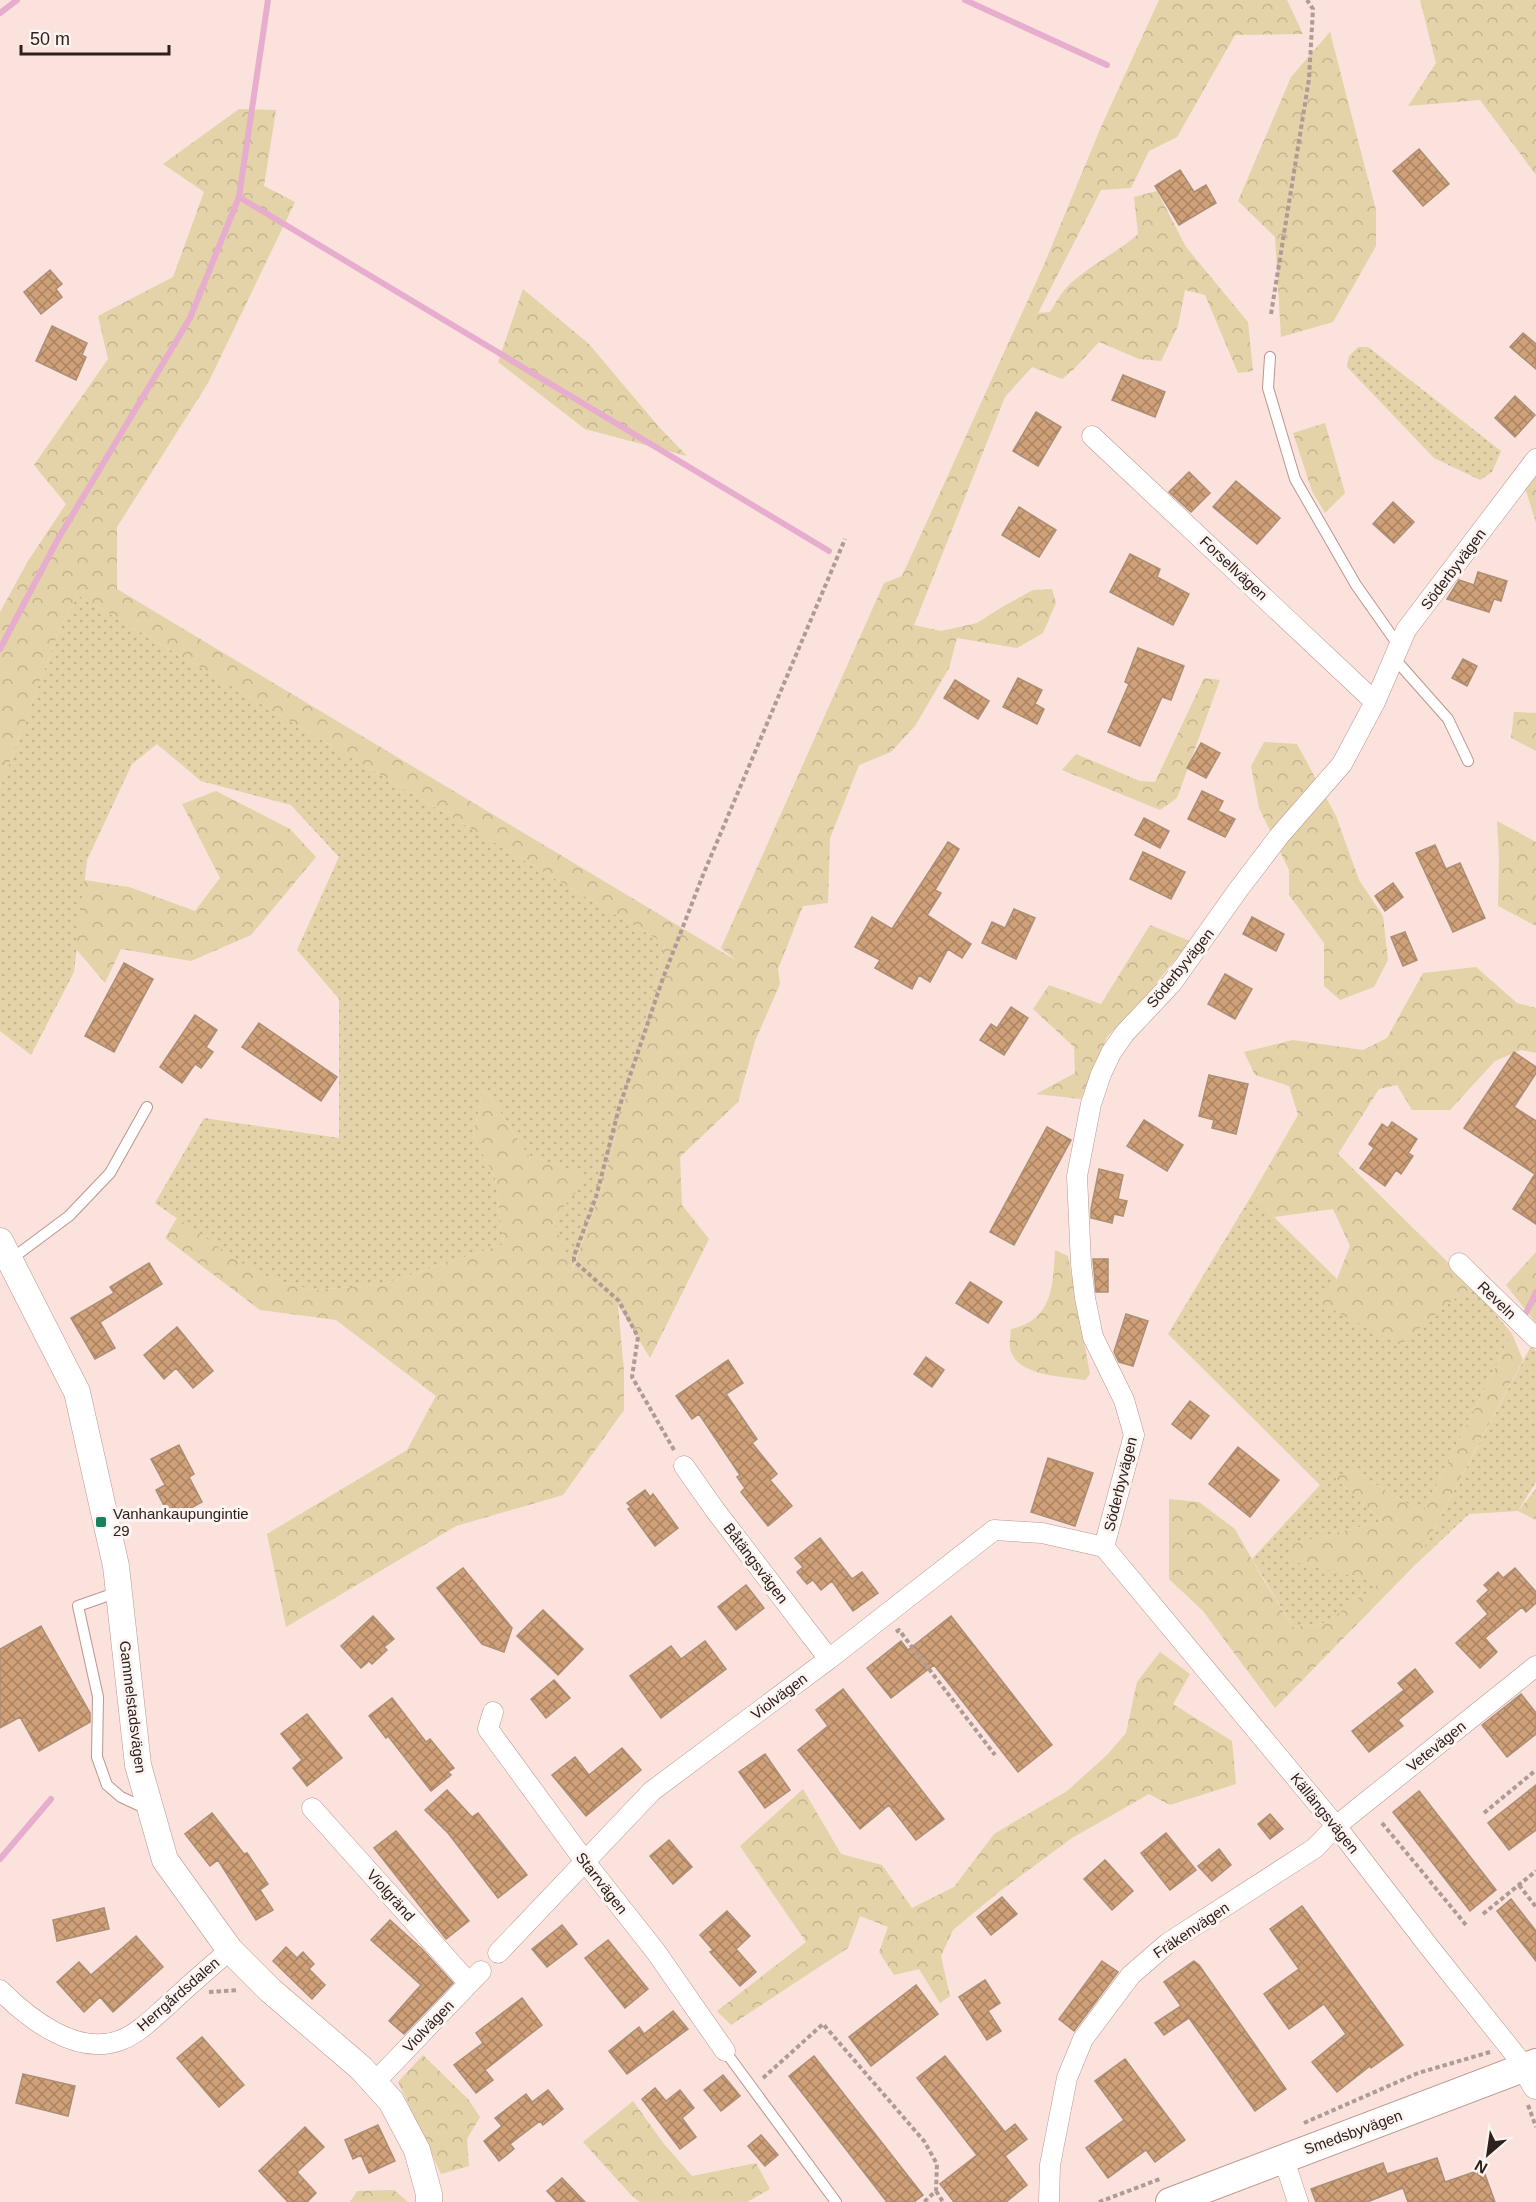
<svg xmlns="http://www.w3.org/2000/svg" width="1536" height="2202" font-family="Arial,sans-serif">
<defs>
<pattern id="grass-dots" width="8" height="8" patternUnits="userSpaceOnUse" patternTransform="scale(1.5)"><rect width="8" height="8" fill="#e4d2a8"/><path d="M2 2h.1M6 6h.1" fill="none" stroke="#c4b490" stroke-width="1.8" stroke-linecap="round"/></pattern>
<pattern id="forest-crowns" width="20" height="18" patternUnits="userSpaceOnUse" patternTransform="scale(1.5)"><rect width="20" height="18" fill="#e4d2a8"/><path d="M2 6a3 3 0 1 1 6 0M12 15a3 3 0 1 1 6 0" fill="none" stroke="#c4b490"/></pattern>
<pattern id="building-cross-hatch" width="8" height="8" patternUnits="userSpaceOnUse" patternTransform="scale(1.5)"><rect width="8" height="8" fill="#d0a179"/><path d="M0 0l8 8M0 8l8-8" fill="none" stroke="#a98362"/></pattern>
</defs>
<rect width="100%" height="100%" fill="#fbe2dc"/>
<!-- grass -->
<path fill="url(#grass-dots)" d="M1358,347H1368L1501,451L1492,472L1480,480L1434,458L1347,367L1349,356Z
M78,595L665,944L604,1182L571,1272L553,1220L588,1176L528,1155L484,1087L473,1135L495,1178L504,1244L380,1285L312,1290L259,1275L155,1203L204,1118L339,1138V999L297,950L339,857L291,805L201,781L157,744L132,764L87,860L74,972L31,1055L0,1031V788L59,631Z
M1253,1193L1274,1217L1337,1279L1319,1302L1400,1344L1459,1295L1474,1288L1512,1334L1423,1513L1352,1470L1336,1479L1382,1521L1290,1545L1291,1560L1381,1583L1325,1623L1293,1627L1252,1559L1320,1485L1168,1334Z
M1531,1346L1536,1351V1482L1518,1511L1469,1514L1414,1566Z"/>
<!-- forest -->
<path fill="url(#forest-crowns)" d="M1159,0H1287L1303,34L1235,35L1177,137L1149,151L1131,188L1101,190L1038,313L1050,312C1056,303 1061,292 1069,285C1090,265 1117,253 1138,234L1134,197L1157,191L1186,247L1248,322L1253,371L1238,373L1205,295L1185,290L1178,326L1161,361L1139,359L1099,342L1074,369L1062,379L1032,367L1005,397L914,625L941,631L977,623L1002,607L1033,590L1052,589L1056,603L1043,633L1017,648L957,638L949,668L915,726L891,752L859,765L830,838L828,903L803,906L778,969L780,984L755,1041L738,1102L680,1157L682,1205L709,1239L650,1358L618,1305L624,1371V1410L563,1495L456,1526L286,1627L267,1534L407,1450L436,1396L336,1320L260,1310L165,1238L177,1218L259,1275L312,1290L380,1285L504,1244L495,1178L473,1135L484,1087L528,1155L589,1176L553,1220L572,1271L604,1182L665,944L78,595L59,631L0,788V612L28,561L66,504L34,465L108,359L98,316L173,277L204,192L163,164L239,109L276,110L264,186L295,202L208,383L117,527V589L737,961L721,948L884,583L902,576L1043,267L1101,127Z
M1420,0H1536V175L1480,100L1408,106L1436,63Z
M1330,32L1376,210V246L1333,322L1281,337L1275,237L1238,201L1291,77Z
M523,289L589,344L658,426L687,456L585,429L498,362Z
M1325,423L1345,493L1325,513L1312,491L1293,433Z
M1536,470V523L1524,484Z
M1204,678L1220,680L1177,798L1160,810L1062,770L1076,754L1140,781L1155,782Z
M1514,712L1536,713V751L1511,738Z
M1264,742L1297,744L1336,816L1359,880L1383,916L1388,960L1374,987L1340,1000L1324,986V943L1289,895V870L1259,808L1251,766Z
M216,791L290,829L316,857L251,935L191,961L121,949L105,983L76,949L84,880L129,887L195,911L220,878L182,804Z
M1497,821L1536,842V926L1498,906L1499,860Z
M1150,925L1190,941L1147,995L1107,1037L1081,1099L1036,1094L1075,1073L1074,1047L1033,1009L1049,985L1101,1004Z
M1476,967L1517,1003L1536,1008V1053L1521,1050L1495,1061L1450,1110H1412L1397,1085L1379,1089L1338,1154L1474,1288L1459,1295L1400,1345L1318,1302L1337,1279L1350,1246L1333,1209L1274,1217L1253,1193L1298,1115L1289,1086L1255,1075L1244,1052L1293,1040L1363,1050L1387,1038L1423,973Z
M1055,1250L1068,1256L1090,1374L1085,1380C1062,1376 1015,1376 1010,1348C1009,1342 1011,1334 1011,1329C1053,1320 1053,1285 1055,1250Z
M1536,1252V1323L1506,1285Z
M1512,1334L1523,1360L1414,1566L1275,1708L1203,1611L1169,1579V1499L1199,1502L1235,1529L1263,1579L1293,1627L1325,1623L1380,1583L1291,1561L1289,1545L1382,1521L1335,1478L1352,1470L1423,1513Z
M1536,1489V1520L1518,1511Z
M1160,1652L1190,1674L1173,1704L1232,1741L1236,1784L1170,1805L1149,1794L1072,1838L1000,1891L953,1930L941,1956L950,1996L940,2003L919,1969L894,1975L879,1952L888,1927L860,1916L848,1948L731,2025L717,2011L806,1942L740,1846L803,1789L841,1854L882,1865L912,1908L954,1887L994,1834L1067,1791L1107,1755L1126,1733L1137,1682Z
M423,2055L468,2099L480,2117L467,2139L469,2166L441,2174L398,2082Z
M633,2101L664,2144L692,2176L756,2163L770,2189L747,2202H640L632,2196L583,2142Z
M394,2190L408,2202H350L357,2191Z"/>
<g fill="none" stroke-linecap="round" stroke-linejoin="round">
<!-- stream -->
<path stroke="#e6adce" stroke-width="6" d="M965,0L1107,65
M0,13L17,0
M239,197L829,551
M0,649L58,539L190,318L239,197L268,0
M1526,1313L1536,1292
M0,1859L51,1799"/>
</g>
<!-- building -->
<path fill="url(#building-cross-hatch)" stroke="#aa8e76" stroke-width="1.5" d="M1419,149L1449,184L1423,206L1393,171Z
M1180,170L1194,192L1206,185L1216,203L1179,225L1155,186Z
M50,270L62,284L56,289L62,297L41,314L24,292Z
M52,326L87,343L82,355L86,357L76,380L36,361Z
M1523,333L1536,344V369L1510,347Z
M1123,375L1165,392L1155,417L1112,400Z
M1515,396L1535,415L1515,437L1495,418Z
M1036,412L1061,427L1038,466L1013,451Z
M1189,472L1210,493L1191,512L1169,492Z
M1236,481L1280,518L1257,544L1213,507Z
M1393,502L1414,522L1394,543L1373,524Z
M1019,507L1056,530L1039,557L1002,535Z
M1130,554L1160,569L1157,577L1189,594L1173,625L1110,592Z
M1478,572L1507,581L1501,601L1494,599L1489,612L1447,599L1459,580L1474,585Z
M1138,648L1184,666L1171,700L1162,697L1140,746L1108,732L1129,684L1125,682Z
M1463,659L1477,666L1467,686L1452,678Z
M1018,678L1042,690L1035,704L1044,709L1037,724L1003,707Z
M955,680L989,701L978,719L944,698Z
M1201,743L1220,753L1206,778L1187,768Z
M1202,791L1223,801L1218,811L1235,819L1225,837L1188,819Z
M1144,818L1169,831L1160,848L1135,835Z
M948,842L959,849L935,890L941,893L927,915L971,944L962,958L948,949L930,982L919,975L912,989L875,968L880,960L855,947L872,917L892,929Z
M1435,845L1446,869L1460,863L1485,918L1453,932L1416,853Z
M1143,852L1185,872L1171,899L1130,879Z
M1393,883L1403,897L1385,911L1375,896Z
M1014,909L1035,918L1016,959L982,943L992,922L1005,928Z
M1252,917L1284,934L1276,951L1243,934Z
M1405,932L1417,960L1403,966L1391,937Z
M124,963L153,979L114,1052L85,1036Z
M1225,974L1252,989L1235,1019L1208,1004Z
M1011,1007L1028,1018L1004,1055L980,1040L991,1024L997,1028Z
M195,1015L217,1030L206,1047L213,1052L201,1068L195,1064L182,1083L160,1067Z
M259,1023L337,1077L321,1101L242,1047Z
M1514,1052L1536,1067V1073L1514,1107L1536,1121V1224L1513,1209L1535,1174L1464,1128Z
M1209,1075L1248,1084L1236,1134L1212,1128L1214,1120L1199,1116Z
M1144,1120L1183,1145L1167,1171L1127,1146Z
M1392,1122L1417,1139L1408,1153L1413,1156L1401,1174L1396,1170L1385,1186L1360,1168L1374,1148L1369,1144L1382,1124L1388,1128Z
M1047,1127L1071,1140L1014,1245L990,1232Z
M1099,1169L1123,1175L1118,1199L1127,1201L1123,1216L1114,1214L1112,1223L1091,1218V1209Z
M1093,1259H1108V1292H1096Z
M149,1263L162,1284L100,1322L115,1348L95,1359L71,1318L114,1293L110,1287Z
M970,1282L1002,1302L988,1323L956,1303Z
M1126,1314L1148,1321L1133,1366L1119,1362L1114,1352Z
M177,1327L213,1371L193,1388L176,1368L164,1379L144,1355Z
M926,1357L944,1370L932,1387L914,1374Z
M728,1360L743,1383L726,1394L757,1439L752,1443L777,1474L770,1480L792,1506L768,1526L741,1492L745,1488L737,1477L740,1475L699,1414L692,1419L676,1396Z
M1190,1401L1209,1416L1191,1439L1172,1424Z
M179,1445L194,1474L189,1477L202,1502L171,1519L156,1490L165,1485L151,1459Z
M1238,1447L1279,1480L1250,1517L1209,1484Z
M1048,1458L1093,1473L1075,1526L1031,1512Z
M645,1490L650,1497L653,1494L678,1528L655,1546L628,1509L631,1507L627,1503Z
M820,1538L852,1579L862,1572L878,1593L853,1611L832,1581L821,1590L813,1580L807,1584L797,1572L803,1567L795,1558Z
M463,1568L512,1628L504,1652L482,1644L437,1588Z
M1515,1568L1536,1592V1603L1526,1612L1522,1607L1485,1638L1497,1652L1480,1668L1456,1643L1488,1614L1477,1601L1489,1590L1484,1585L1498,1572L1503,1578Z
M746,1585L764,1608L736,1630L718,1607Z
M543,1610L583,1649L558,1675L517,1636Z
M373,1616L394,1639L384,1647L387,1650L372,1664L369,1661L361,1668L341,1646Z
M951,1616L1052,1745L1018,1772L934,1665L891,1698L867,1668L901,1641L908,1650Z
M41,1626L90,1713V1722L39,1751L20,1717L0,1728V1649Z
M705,1641L726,1669L661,1718L630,1676L671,1646L681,1659Z
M1415,1669L1433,1692L1398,1720L1403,1726L1369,1752L1352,1731L1404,1690L1398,1683Z
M554,1680L570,1698L546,1718L531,1699Z
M843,1689L944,1819L916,1840L889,1805L860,1829L798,1750L828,1726L816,1710Z
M1521,1694L1536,1713V1734L1507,1757L1482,1725Z
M392,1698L426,1742L430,1739L454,1768L448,1772L451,1775L431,1791L388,1736L386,1738L369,1716Z
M307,1714L342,1758L307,1786L293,1768L302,1760L281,1734Z
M622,1748L641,1770L586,1816L552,1775L575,1757L589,1775Z
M765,1754L790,1790L765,1808L739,1772Z
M1536,1785V1830L1509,1850L1488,1823Z
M447,1790L472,1817L478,1813L527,1875L498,1898L448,1833L425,1810Z
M1419,1791L1496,1890L1470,1911L1393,1812Z
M212,1813L244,1854L247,1853L268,1884L260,1890L273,1910L256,1920L218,1860L210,1866L185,1834Z
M1270,1814L1283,1829L1270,1839L1258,1824Z
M396,1831L469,1921L446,1939L374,1848Z
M1166,1833L1196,1870L1170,1890L1141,1853Z
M669,1840L692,1867L673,1884L650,1856Z
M1219,1849L1231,1865L1212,1881L1198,1866Z
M1105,1860L1133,1891L1112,1910L1084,1879Z
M1002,1897L1017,1914L991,1935L977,1917Z
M1511,1899L1536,1931V1961L1497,1911Z
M1302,1906L1403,2045L1371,2068L1370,2066L1337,2092L1312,2062L1346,2034L1324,2004L1289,2029L1264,1994L1299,1969L1270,1929Z
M104,1908L109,1929L57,1941L53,1920Z
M727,1911L750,1936L736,1949L756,1972L740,1986L710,1952L713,1950L700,1935Z
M390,1920L422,1949L453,1983L404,2034L389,2021L421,1985L371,1940Z
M562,1925L577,1944L547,1967L532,1949Z
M136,1936L163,1967L113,2012L100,1997L84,2012L57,1982L79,1962L91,1975Z
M608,1940L648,1989L625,2008L585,1958Z
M286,1947L297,1958L303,1952L314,1964L309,1969L325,1985L312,1999L273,1961Z
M1102,1961L1118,1972L1074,2031L1059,2019Z
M1194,1961L1199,1965L1286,2089L1255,2111L1189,2018L1164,2035L1155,2023L1181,2006L1164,1982Z
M985,1980L1000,2003L988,2011L1001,2031L987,2040L959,1997Z
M916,1985L938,2014L871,2066L849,2037Z
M522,1998L542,2025L485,2070L493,2080L476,2093L454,2065L483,2043L476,2033Z
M673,2011L688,2029L627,2074L609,2051L639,2027L644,2034Z
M202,2037L244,2085L219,2107L177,2058Z
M814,2056L923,2195L914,2202H887L789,2076Z
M945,2056L1005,2132L1015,2124L1027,2139L1005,2156L1027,2185L1006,2202H954L940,2184L977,2155L917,2078Z
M1125,2059L1185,2140L1155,2162L1146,2150L1108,2178L1086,2148L1124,2120L1095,2081Z
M23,2074L75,2086L68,2116L16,2103Z
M723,2075L740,2096L721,2111L704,2090Z
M655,2088L666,2101L680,2090L694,2108L682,2118L696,2137L680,2149L642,2099Z
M548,2090L563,2109L543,2125L540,2121L510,2144L514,2149L499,2161L484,2141L502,2126L495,2118L526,2094L532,2102Z
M378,2125L395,2161L369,2173L361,2155L353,2159L345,2140Z
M305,2127L324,2147L297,2172L316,2193L307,2202H288L259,2171Z
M761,2135L778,2155L765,2166L748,2146Z
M1437,2158L1445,2182L1483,2169L1495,2202H1408L1403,2188L1367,2202H1316L1311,2189L1383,2163L1387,2174Z
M562,2178L585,2202H557L547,2191Z"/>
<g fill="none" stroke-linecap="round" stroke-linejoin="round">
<defs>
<path id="service" d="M1270,357L1268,388L1295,479L1356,585L1399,646
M1394,658L1448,719L1468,761
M10,1260L69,1216L110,1173L147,1107
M118,1592L78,1606L98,1697L97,1757L107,1785L121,1797L149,1810
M725,2051L836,2202"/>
<path id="minor" d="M1092,436L1375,702
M1459,1263L1536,1338
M684,1466L715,1510L829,1659
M1104,1547L1134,1435L1124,1400L1093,1337L1085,1298L1081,1264L1077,1176L1091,1104L1101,1074L1111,1053L1124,1034L1172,983L1238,890L1280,835L1342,764L1375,702L1406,630L1536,459
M1104,1547L1336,1826L1430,1948L1525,2067
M493,1712L488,1729L586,1863L656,1952L725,2051
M312,1808L469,1983
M498,1953L652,1791L829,1659L994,1530L1042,1533L1104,1547
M0,1990C29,2019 77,2057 121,2040C139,2033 153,2018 168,2005C188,1986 209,1968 230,1950
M375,2082L481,1971
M1283,2157L1298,2202
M1049,2202L1050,2165L1067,2078L1083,2039L1131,1975L1168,1943L1315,1848L1336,1826L1536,1666"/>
<path id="tertiary" d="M0,1241L77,1392L116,1566L138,1765L165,1860L230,1950L270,1990L361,2068L391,2101L417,2150L429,2194V2202
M1525,2067L1536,2086"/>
<path id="secondary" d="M1170,2202L1536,2063"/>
</defs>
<!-- service casing -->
<use href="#service" stroke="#bb968c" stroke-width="12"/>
<!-- minor casing -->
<use href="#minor" stroke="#bb968c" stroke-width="21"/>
<!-- tertiary casing -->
<use href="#tertiary" stroke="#bb968c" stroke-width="27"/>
<!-- secondary casing -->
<use href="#secondary" stroke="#bb968c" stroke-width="30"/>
<!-- path -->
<path stroke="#af9a95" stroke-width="4" stroke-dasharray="4.5 3" stroke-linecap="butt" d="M1271,314L1309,79L1313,9L1307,0
M674,1450L632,1377L638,1337L619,1301L574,1261V1256L596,1197L619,1108L663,978L703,875L845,539
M896,1632L899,1630L995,1755
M1484,1813L1536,1770
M1382,1823L1466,1925
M1519,1885L1536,1907
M1483,1914L1536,1871
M209,1992L238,1990
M763,2078L823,2024L924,2141L937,2164L936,2191L924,2202
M1528,2105L1536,2127
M1304,2123L1418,2073L1490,2052
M936,2191L943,2202
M1099,2202L1160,2179"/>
<!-- service -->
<use href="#service" stroke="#fff" stroke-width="10"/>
<!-- minor -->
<use href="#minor" stroke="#fff" stroke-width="20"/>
<!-- tertiary -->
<use href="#tertiary" stroke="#fff" stroke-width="26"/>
<!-- secondary -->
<use href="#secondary" stroke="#fff" stroke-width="28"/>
</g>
<!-- markers -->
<rect fill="#15835f" stroke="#fcf4f1" stroke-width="2" x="95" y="1516" width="12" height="12" rx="3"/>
<g text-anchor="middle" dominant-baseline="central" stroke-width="6" stroke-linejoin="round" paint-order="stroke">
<!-- street labels -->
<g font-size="15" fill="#2e201c" stroke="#fcf4f1">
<text transform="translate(1234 568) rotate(43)">Forsellvägen</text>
<text transform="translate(1453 569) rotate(-53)">Söderbyvägen</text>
<text transform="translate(1180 968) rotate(-51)">Söderbyvägen</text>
<text transform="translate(1497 1300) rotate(44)">Reveln</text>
<text transform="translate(1120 1484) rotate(-76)">Söderbyvägen</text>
<text transform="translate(756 1563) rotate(53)">Båtängsvägen</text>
<text transform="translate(779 1696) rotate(-37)">Violvägen</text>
<text transform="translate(133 1707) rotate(83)">Gammelstadsvägen</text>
<text transform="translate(1436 1746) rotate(-39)">Vetevägen</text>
<text transform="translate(1325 1813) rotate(51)">Källängsvägen</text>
<text transform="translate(602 1883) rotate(52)">Starrvägen</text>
<text transform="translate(391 1895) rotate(48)">Violgränd</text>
<text transform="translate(1191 1930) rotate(-34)">Fräkenvägen</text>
<text transform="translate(178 1994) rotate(-41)">Herrgårdsdalen</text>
<text transform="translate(428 2026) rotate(-46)">Violvägen</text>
<text transform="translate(1353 2132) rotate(-20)">Smedsbyvägen</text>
</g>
<!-- poi labels -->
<g font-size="15" fill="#2e201c" stroke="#fcf4f1" text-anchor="start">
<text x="113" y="1513">Vanhankaupungintie<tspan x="113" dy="17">29</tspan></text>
</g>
</g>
<!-- north arrow -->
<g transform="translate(1488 2154) rotate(209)" stroke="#fcf4f1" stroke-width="4.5" paint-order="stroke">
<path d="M0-4.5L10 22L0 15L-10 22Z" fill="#2e201c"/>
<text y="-9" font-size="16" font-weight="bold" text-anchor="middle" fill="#2e201c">N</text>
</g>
<!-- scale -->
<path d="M21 45v9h148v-9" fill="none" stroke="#2e201c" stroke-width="3"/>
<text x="30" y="45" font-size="18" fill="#2e201c" stroke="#fcf4f1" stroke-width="4.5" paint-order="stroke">50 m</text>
</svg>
